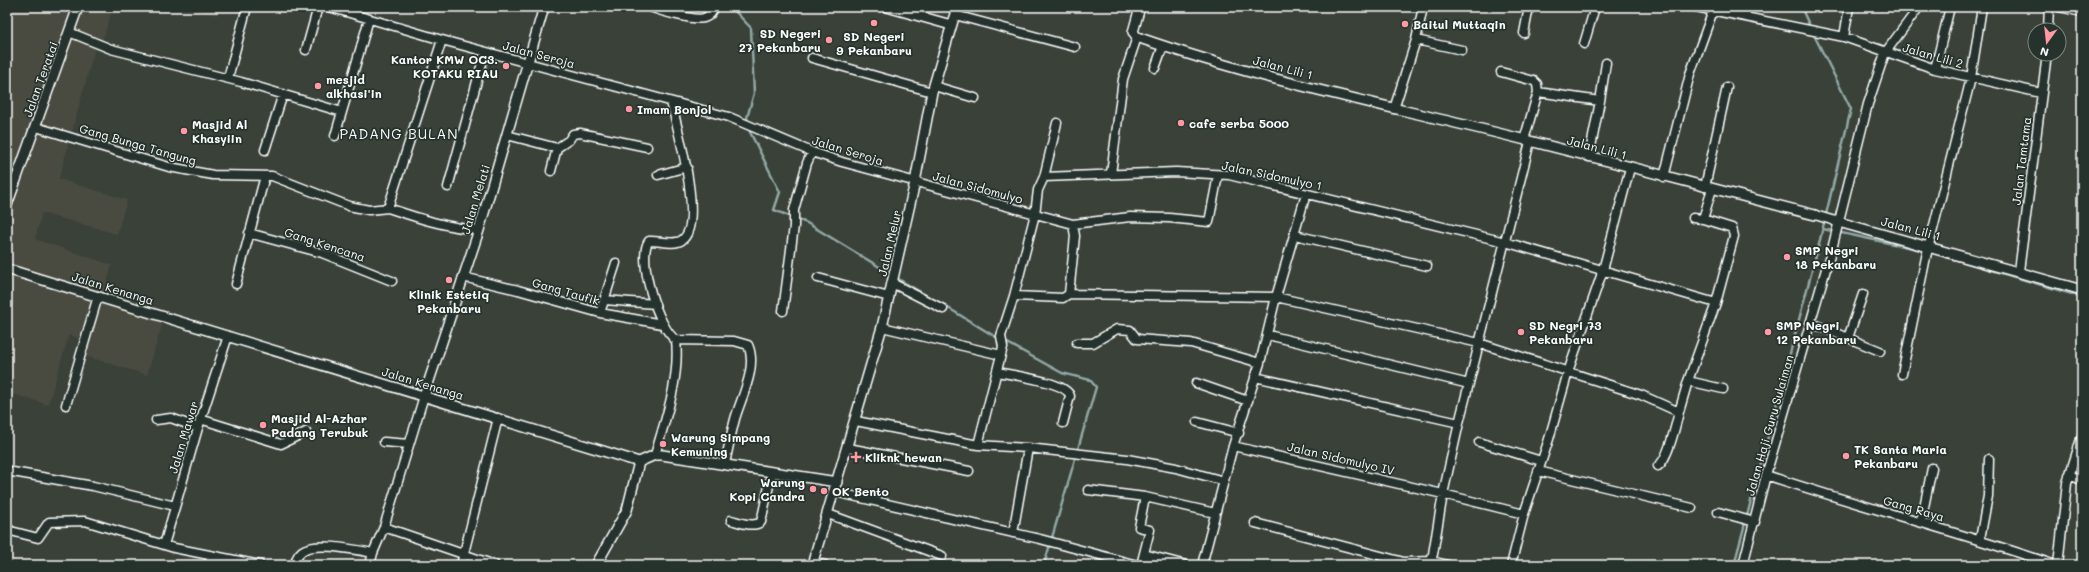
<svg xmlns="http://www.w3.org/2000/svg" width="2089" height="572" font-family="Mali,sans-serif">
<rect width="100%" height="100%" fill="#3a4138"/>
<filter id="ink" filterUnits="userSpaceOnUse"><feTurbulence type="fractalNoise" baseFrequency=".025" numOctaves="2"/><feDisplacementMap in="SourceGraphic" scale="8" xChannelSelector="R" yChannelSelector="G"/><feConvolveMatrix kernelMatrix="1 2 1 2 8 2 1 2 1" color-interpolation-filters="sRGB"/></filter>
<g filter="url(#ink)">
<!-- built -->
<path fill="#484b40" d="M7,7H113L100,48H95L59,179L127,200L117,234L42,213L35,239L112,265L101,303L163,322L147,375L85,356L90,342L69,335L48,405L7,392Z
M187,7H220L217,15Z"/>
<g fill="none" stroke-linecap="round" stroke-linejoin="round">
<!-- stream -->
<path stroke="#92a9a8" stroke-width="2.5" d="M731,7L751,28L754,93L747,118L750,132L780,192L774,210L807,223L891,274
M1801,7L1811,29
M1823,229L1926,251
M1950,258L2082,297
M895,277L939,303
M945,306L999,339
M1004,341L1062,373L1090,380L1096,387L1044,565
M1734,565L1819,244L1851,109L1813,33"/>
<defs>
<path id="minor" d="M329,7L442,40L729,117L812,152L842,162L1073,224L1075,236L1069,294L1276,297L1479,343L1641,395L1679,412L1688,381L1716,303L1505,242L1229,175L1176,172L1044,177L1038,190L1035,214L1014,296L1001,336L1003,347L978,445
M650,7C660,11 695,21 704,18C710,16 712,12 715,7
M1696,7L1844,37L1935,69L2041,93
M2059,7L2082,12
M955,15L1075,47
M1745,17L1747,7
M2048,30L2049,7
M69,32L111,49L241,82L342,112
M1524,33L1529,7
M1844,37L1849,7
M1416,40L1462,50
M1584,44L1595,7
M306,50L318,7
M812,58L932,92
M1155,68L1163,46
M1935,69L1950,7
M1501,72L1534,81L1537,84L1538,92L1524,140
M228,78L247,7
M934,86L975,98
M1538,92L1600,101L1589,157
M1600,101L1606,63
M1394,109L1416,40L1423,7
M36,127L169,167L213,175L272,176L349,206L369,210L388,208L442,40
M507,135L557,148L551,171
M335,136L369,19
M557,148L569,140L573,134L580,133L647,147
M265,150L283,94
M1111,174L1123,79L1137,37
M658,175L687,167
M1044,177L1057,123
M1664,177L1690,74L1713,11
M448,187L485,52
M1705,187L1727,87
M388,208C418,218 448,228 479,230
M1815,215L1835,221
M1693,218L1703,219L1732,228L1734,236L1716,303
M1703,219L1712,189
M1073,224L1130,217L1169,218L1209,222L1218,175
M249,233L322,253L392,281
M1295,235L1427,266
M2019,271L2047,54
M463,277L518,290L600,313L662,324
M818,278L889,297
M892,283L943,309
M236,284L265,176
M1014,296L1063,298L1069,294
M605,300L655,304
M783,311L794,226V210L807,163L812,152
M600,313L616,263
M1811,323L1880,351
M882,327L1001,355
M1268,335L1469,384
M1848,338L1863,294
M676,340L734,341L748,345C758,367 741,398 735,419C731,434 728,449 725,464
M1077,343H1093L1117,329L1130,330L1137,339L1191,343L1260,363
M997,372C1012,375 1067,382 1070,396L1063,423
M1902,374L1926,257L1971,78L1982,7
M1255,377L1459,423
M1688,381L1723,389
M1196,383L1248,401
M66,405L98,296
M200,419L281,444L306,432
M156,420L171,418L198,428
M856,421L978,445L1028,448L1127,459L1176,468L1224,481
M1197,422L1239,433
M384,442L409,444
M1479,442L1541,461
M1233,446L1443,494L1524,514L1511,565
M848,448L969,471
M655,455C666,417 680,379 676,340C658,329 636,257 649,241C658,240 674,246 682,240C705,224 677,126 671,102
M1658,466C1668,460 1676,424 1679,412
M7,471L93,486L175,506
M1538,471L1692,508
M1766,475C1862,507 1960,532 2055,565
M2069,475L2082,480
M1088,490L1145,497L1139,527L1150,530L1141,565
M835,492L1040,539L1137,565
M1145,497L1215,513
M1718,512L1755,522
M828,514L942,556
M1524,514L1549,439L1568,372L1603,270L1630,168
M731,520C739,522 753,528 761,522L772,472
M1921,522L1932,468
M1255,523L1404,562L1431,561L1433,554L1443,494L1459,423L1530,142
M7,527L11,531L38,538L49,522L85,521L174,548L260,565
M384,527L495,565
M1013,533L1028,448
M1980,539L1988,496L1989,459
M164,545L198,428L228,336
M1144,554L1186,565
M1431,561L1448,565
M813,562L825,565
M209,565L211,557
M295,565C296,560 297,555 302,551C315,541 357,550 373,553L384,527L424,396
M370,565L373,553
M461,565L498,418
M1202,565L1233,446L1260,363L1276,297L1306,194
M1743,565L1766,475L1833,245L1868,104L1885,53L1919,7
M2058,565L2067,483L2082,436"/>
<path id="tertiary" d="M887,7L951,25
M1140,7L1133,32L1137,37C1242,74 1352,98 1460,124C1579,152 1697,185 1815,215
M7,205L78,7
M1835,221L2082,290
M7,269L639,462L655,455H662L837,482
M424,396L479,230L544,7
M596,565L627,510L639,462
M812,565L882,327L915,182L932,92L957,7"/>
</defs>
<!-- minor casing -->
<use href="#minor" stroke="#fff" stroke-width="11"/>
<!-- tertiary casing -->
<use href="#tertiary" stroke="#fff" stroke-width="12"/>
<!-- minor -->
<use href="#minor" stroke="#26332d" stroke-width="8"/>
<!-- tertiary -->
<use href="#tertiary" stroke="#26332d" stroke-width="9"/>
</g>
</g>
<!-- markers -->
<g fill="#ff9aa2" stroke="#26332d" stroke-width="1.5">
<circle cx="874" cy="23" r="4"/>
<circle cx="1405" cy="24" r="4"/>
<circle cx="829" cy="40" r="4"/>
<circle cx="506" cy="66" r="4"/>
<circle cx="318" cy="86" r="4"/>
<circle cx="629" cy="109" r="4"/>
<circle cx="1181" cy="123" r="4"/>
<circle cx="184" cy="131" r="4"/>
<circle cx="1787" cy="257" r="4"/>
<circle cx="449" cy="280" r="4"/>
<circle cx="1521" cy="332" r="4"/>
<circle cx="1768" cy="332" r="4"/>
<circle cx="263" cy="425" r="4"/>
<circle cx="663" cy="444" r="4"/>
<circle cx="1846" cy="456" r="4"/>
<path d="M854 451h4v4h4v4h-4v4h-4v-4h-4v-4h4z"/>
<circle cx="813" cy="489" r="4"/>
<circle cx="824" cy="491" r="4"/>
</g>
<g text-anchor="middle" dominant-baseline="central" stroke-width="3.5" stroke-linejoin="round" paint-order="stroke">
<!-- poi labels -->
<g font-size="12" font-weight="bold" fill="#fff" stroke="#26332d" text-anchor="start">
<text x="1413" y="24">Baitul Muttaqin</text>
<text x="821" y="33" text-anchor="end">SD Negeri<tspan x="821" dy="14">27 Pekanbaru</tspan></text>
<text x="874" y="36" text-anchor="middle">SD Negeri<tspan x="874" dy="14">9 Pekanbaru</tspan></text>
<text x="498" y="59" text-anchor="end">Kantor KMW OC3.<tspan x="498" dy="14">KOTAKU RIAU</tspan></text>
<text x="326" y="79">mesjid<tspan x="326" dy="14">alkhasi'in</tspan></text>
<text x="637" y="109">Imam Bonjol</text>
<text x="1189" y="123">cafe serba 5000</text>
<text x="192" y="124">Masjid Al<tspan x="192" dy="14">Khasyiin</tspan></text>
<text x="1795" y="250">SMP Negri<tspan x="1795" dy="14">18 Pekanbaru</tspan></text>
<text x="449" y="294" text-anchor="middle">Klinik Estetiq<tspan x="449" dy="14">Pekanbaru</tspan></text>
<text x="1529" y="325">SD Negri 73<tspan x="1529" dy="14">Pekanbaru</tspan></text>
<text x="1776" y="325">SMP Negri<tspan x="1776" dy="14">12 Pekanbaru</tspan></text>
<text x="271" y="418">Masjid Al-Azhar<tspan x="271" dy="14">Padang Terubuk</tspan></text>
<text x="671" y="437">Warung Simpang<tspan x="671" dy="14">Kemuning</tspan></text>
<text x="1854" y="449">TK Santa Maria<tspan x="1854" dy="14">Pekanbaru</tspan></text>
<text x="865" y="457">Kliknk hewan</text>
<text x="805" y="482" text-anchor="end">Warung<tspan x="805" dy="14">Kopi Candra</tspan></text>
<text x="832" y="491">OK Bento</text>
</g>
<!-- street labels -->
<g font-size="12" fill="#fff" stroke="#26332d">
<text transform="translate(539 54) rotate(15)">Jalan Seroja</text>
<text transform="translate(1933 55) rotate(16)">Jalan Lili 2</text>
<text transform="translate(1283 67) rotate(15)">Jalan Lili 1</text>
<text transform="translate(40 79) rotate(-70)">Jalan Teratai</text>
<text transform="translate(138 144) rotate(16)">Gang Bunga Tangung</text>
<text transform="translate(1597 147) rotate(15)">Jalan Lili 1</text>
<text transform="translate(848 150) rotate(17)">Jalan Seroja</text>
<text transform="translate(2021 161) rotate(-83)">Jalan Tamtama</text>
<text transform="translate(1272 175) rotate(12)">Jalan Sidomulyo 1</text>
<text transform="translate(978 187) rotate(15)">Jalan Sidomulyo</text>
<text transform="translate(475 199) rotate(-73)">Jalan Melati</text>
<text transform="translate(1911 228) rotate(15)">Jalan Lili 1</text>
<text transform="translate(889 243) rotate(-77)">Jalan Melur</text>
<text transform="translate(325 244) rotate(18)">Gang Kencana</text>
<text transform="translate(113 288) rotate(17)">Jalan Kenanga</text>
<text transform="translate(566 291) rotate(16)">Gang Taufik</text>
<text transform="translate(423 383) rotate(17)">Jalan Kenanga</text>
<text transform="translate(1769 425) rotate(-74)">Jalan Haji Guru Sulaiman</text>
<text transform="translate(183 437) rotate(-73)">Jalan Mawar</text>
<text transform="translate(1341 458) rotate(13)">Jalan Sidomulyo IV</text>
<text transform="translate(1914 508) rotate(16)">Gang Raya</text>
</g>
<!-- quarter labels -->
<g font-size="14" letter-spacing="1" fill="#fff" stroke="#26332d">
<text x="399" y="133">PADANG BULAN</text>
</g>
</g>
<!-- margin -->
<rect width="2089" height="572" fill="none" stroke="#26332d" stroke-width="24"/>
<rect x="12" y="12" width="2065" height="548" fill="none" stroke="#fff" stroke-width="1.5" filter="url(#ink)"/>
<!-- north arrow -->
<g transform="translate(2047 42) rotate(195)"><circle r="19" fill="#26332d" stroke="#7d8581"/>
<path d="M0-3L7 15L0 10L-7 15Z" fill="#ff9aa2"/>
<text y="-6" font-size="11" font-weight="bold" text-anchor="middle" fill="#ffffff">N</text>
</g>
</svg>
